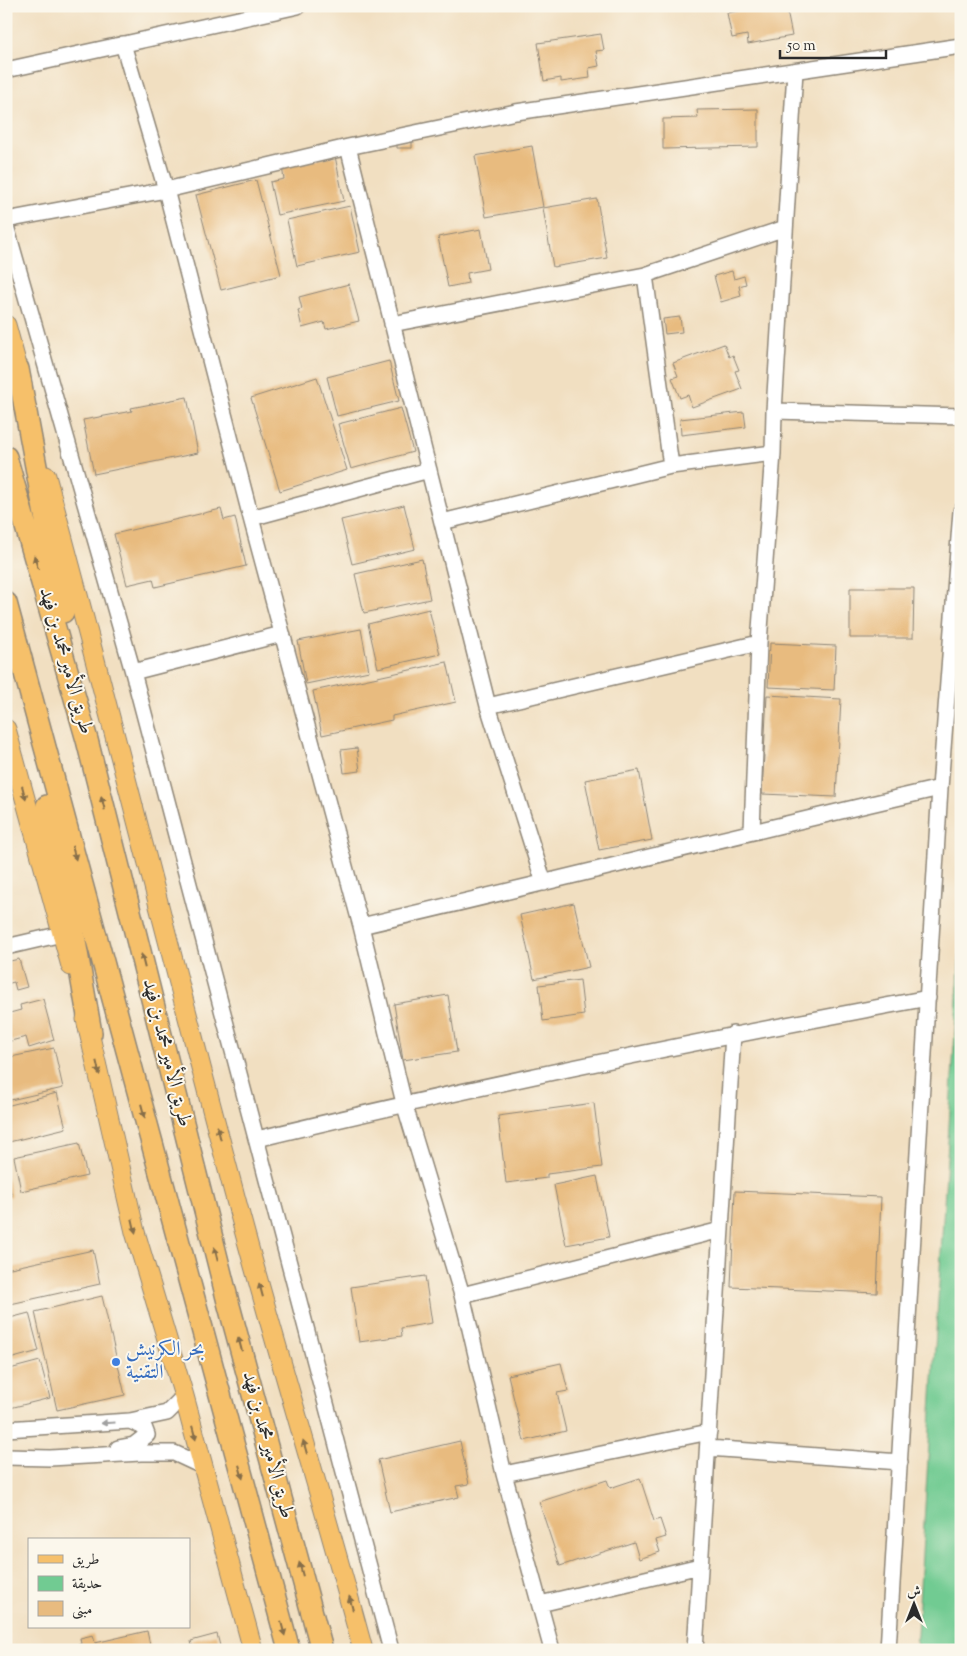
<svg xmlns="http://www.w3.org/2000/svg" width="967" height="1656" font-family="'Sorts Mill Goudy',Amiri,serif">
<rect width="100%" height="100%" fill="#fbf7ec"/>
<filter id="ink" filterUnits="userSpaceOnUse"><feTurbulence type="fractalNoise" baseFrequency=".02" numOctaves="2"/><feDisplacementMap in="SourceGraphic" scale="10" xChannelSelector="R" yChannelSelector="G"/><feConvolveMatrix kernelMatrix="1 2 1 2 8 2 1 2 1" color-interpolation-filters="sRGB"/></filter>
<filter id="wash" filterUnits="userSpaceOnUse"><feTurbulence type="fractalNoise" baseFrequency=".0096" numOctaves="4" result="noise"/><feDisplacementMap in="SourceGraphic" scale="20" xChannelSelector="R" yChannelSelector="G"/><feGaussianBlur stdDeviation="1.12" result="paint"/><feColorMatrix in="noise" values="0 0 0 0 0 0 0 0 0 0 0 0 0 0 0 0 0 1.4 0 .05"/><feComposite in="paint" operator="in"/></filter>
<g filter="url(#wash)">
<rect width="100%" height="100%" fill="#f1dfc1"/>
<!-- green -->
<path fill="#71cb92" stroke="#4e7b5e" d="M961,935V1650H916Z"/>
<g id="blocks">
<!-- building -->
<path fill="#e8bb7f" d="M766,6H786L792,36L748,44L747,35L732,38L727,13Z
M601,34L604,50L596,51L599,66L589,68L590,78L561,82V78L544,81L538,43Z
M758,109V147L663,149V119L698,118L697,110Z
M397,142H412V148H397Z
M532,146L543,207L486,217L475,156Z
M335,156L344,201L277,215L270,182L284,179L282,167Z
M256,180L281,275L221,290L196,195Z
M597,199L607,258L553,267L543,208Z
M350,206L360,252L297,266L287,220Z
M481,229L488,269L467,273L468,283L448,287L438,237Z
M732,271L734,279L744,276L746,284L739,286L741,296L721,302L714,276Z
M349,284L359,321L326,329L324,322L302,328L298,310L302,309L299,297Z
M680,317L682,332L665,334L663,319Z
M724,344L729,357L733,355L739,370L735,371L742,389L692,407L688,395L680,398L672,378L678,376L673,363Z
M389,361L399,401L337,416L327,377Z
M317,377L347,470L280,491L251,398Z
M187,397L198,453L94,474L83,420L132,411L131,408Z
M401,408L413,452L351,469L338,424Z
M744,412L746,427L681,435L680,419Z
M404,505L415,549L352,564L341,520Z
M221,509L224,520L235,517L246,566L155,587L153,579L127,585L114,534Z
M422,559L430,599L364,613L355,574Z
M850,588H914L913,638H850Z
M429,609L440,654L378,668L368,624Z
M361,629L369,671L306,684L298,641Z
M770,643L836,646L834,690L768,687Z
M447,662L456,702L392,716V720L322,735L313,691Z
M767,695L841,699L836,797L762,794Z
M357,748L360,771L344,773L341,750Z
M639,770L652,840L599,850L585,780Z
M574,903L589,967L534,979L520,915Z
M19,959L27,987L16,990L14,982L6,984V962Z
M580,980L584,1015L543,1021L539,985Z
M448,995L457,1052L403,1060L394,1004Z
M43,999L54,1040L29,1048L26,1037L7,1042L9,1048L6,1049V1014L21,1010L20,1005Z
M54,1048L63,1088L6,1101V1058Z
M57,1093L66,1128L9,1142L6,1131V1106Z
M594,1103L602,1167L547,1174V1178L506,1183L498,1116Z
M79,1143L87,1176L21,1191L14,1157Z
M597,1176L609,1237L566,1245L554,1185Z
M6,1177L12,1196L6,1198Z
M735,1191L881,1197L877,1293L731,1287Z
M93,1250L100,1284L6,1305V1269Z
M425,1276L432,1323L401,1328L402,1336L359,1342L351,1287Z
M102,1296L125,1395L57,1410L35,1312Z
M29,1313L39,1351L6,1360V1319Z
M40,1361L50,1398L6,1409V1370Z
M561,1363L568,1391L557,1393L566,1431L524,1441L508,1375Z
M460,1441L469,1484L456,1486L459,1497L390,1512L378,1460Z
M640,1478L654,1521L660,1519L666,1537L656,1540L660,1552L639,1559L634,1542L560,1566L539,1502L607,1480L610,1488Z
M147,1631L151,1650H57L81,1644L80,1638L93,1635L95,1643Z
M217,1634L221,1650H193L191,1641Z"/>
</g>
</g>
<g filter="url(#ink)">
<use href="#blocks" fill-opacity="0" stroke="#8e8576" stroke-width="1"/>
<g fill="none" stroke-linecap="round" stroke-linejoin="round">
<defs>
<path id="minor" d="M123,44L166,190L251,518L361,926L404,1103L462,1295L504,1474L552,1650
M6,70L298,6
M348,147L488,706L544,883
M6,220L166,190L348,147L516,112L961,46
M6,226L133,672L391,1650
M645,275L671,466
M392,324L645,275L785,228
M774,411L961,416
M251,518L429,470
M442,522L671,466L773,453
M133,672L282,634
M488,706L759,643
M752,831L759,643L773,453L774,411L795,71
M361,926C554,881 747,832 940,788
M6,947L62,934
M257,1139C479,1085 703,1040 928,998
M462,1295L721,1230
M6,1429L130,1421L167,1413L184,1396
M118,1448L134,1445L147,1435L144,1427L130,1421
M708,1448L900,1462
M6,1457L50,1458L141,1453H174L204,1467
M504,1474L709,1432
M540,1604L700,1566
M695,1650L733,1034
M888,1650L940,788L961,511"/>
<path id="major" d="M6,325L22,384
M46,476C113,722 174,969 240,1215C279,1360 324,1504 363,1650
M6,729L71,966
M86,1019L135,1232L184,1396L253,1650"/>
<path id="highway" d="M18,369L63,612
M6,457L87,740L228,1302L322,1650
M6,603L289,1650
M47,806L68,901L91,1033"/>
</defs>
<!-- minor casing -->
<use href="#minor" stroke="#8e8576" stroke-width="18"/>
<!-- major casing -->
<use href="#major" stroke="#8e8576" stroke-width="21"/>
<!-- highway casing -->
<use href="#highway" stroke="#8e8576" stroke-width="24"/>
<!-- minor -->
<use href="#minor" stroke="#fff" stroke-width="15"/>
<!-- major -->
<use href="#major" stroke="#f6c06b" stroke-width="19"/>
<!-- highway -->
<use href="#highway" stroke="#f6c06b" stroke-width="21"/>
</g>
<!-- one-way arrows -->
<defs><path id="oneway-solid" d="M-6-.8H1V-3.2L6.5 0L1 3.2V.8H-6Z" transform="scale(1.25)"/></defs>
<g fill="#866e48">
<use href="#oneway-solid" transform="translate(36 562) rotate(-106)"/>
<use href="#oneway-solid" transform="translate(24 793) rotate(75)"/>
<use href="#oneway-solid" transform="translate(103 803) rotate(-104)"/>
<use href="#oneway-solid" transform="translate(74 853) rotate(75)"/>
<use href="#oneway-solid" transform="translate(143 961) rotate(-104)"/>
<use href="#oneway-solid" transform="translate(98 1068) rotate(77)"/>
<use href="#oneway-solid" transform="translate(143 1111) rotate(75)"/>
<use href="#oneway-solid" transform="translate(219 1133) rotate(-104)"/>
<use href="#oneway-solid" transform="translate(134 1226) rotate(77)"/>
<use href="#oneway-solid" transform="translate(216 1254) rotate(-104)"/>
<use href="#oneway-solid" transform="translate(261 1290) rotate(-105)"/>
<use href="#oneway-solid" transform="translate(240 1344) rotate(-105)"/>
<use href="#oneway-solid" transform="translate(194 1433) rotate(75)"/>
<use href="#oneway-solid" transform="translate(305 1447) rotate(-106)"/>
<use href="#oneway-solid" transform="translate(241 1472) rotate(75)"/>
<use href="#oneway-solid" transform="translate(301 1569) rotate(-105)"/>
<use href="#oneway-solid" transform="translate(351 1603) rotate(-105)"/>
<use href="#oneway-solid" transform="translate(283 1629) rotate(75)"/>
</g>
<use fill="#a0a0a0" href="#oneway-solid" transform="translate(108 1423) rotate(176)"/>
</g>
<!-- markers -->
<circle fill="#3f7fe0" stroke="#fbf7ec" stroke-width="2" cx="116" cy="1362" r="5"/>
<g text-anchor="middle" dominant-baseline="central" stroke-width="4" stroke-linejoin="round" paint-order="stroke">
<!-- street labels -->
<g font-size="20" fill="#2b2b2b" stroke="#fbf7ec">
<text transform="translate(65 661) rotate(74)">طريق الأمير محمد بن فهد</text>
<text transform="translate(166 1053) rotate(76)">طريق الأمير محمد بن فهد</text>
<text transform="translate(267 1445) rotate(75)">طريق الأمير محمد بن فهد</text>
</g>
<!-- shop labels -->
<g font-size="20" fill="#366cbe" stroke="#fbf7ec" text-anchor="start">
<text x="126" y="1350">بحر الكرنيش<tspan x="126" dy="23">التقنية</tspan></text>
</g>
</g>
<!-- margin -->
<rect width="967" height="1656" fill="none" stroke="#fbf7ec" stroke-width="25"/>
<!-- legend -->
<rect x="28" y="1538" width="162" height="90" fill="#fbf7ec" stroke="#a8a59f"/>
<rect x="38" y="1555" width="25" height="8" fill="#f6c06b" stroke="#a8a59f"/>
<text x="72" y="1564" font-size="15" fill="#2b2b2b">طريق</text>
<rect x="38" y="1576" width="25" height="15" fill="#71cb92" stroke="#a8a59f"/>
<text x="72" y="1588" font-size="15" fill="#2b2b2b">حديقة</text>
<rect x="38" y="1601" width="25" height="15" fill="#e8bb7f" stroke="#a8a59f"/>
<text x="72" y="1614" font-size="15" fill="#2b2b2b">مبنى</text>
<!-- north arrow -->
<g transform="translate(914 1604)" stroke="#fbf7ec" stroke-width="4" paint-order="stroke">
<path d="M0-4L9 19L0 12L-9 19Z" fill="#2b2b2b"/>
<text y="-8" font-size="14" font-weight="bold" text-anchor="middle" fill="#2b2b2b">ش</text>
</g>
<!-- scale -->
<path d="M780 50v8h106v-8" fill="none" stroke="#2b2b2b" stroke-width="2.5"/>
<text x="787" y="50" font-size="15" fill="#2b2b2b" stroke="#fbf7ec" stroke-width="4" paint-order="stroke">50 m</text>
</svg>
